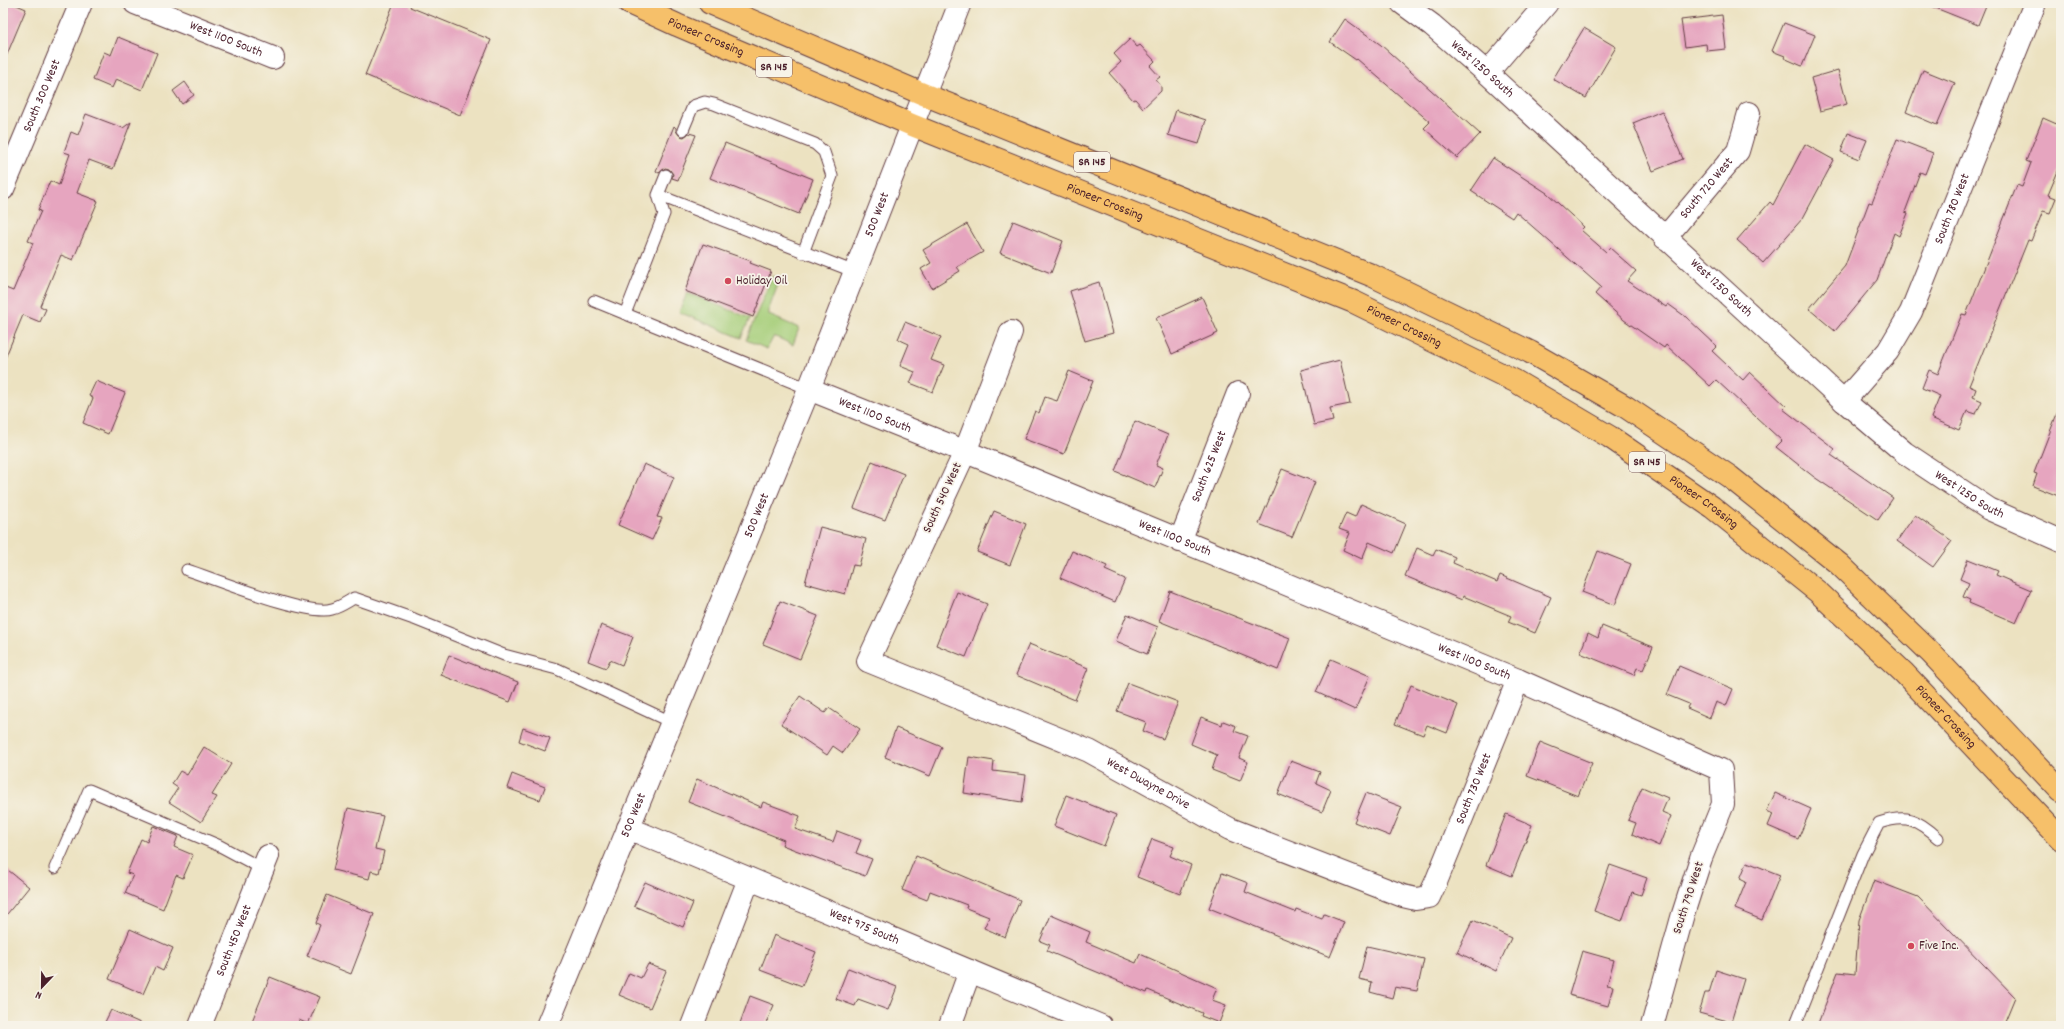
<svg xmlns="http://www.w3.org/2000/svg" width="2064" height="1029" font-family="Dekko,sans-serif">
<rect width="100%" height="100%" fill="#f7f3e8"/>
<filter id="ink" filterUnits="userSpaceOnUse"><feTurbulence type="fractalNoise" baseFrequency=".025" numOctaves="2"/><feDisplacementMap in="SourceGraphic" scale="8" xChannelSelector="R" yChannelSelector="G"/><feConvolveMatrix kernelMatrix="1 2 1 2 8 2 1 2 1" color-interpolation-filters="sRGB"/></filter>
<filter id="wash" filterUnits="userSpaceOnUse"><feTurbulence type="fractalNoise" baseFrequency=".012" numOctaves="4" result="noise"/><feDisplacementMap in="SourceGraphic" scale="16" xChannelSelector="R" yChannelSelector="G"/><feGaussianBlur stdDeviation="0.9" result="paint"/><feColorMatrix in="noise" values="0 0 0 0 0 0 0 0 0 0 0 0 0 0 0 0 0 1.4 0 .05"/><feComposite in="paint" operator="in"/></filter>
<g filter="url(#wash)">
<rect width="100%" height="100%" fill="#ece2c1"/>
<!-- green -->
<path fill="#a6ce79" stroke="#787652" d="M772,276L780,279L769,309V315L799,328L793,345L774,336L767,349L746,340Z
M687,293L750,318L741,338L679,312Z"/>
<g id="blocks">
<!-- building -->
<path fill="#e6a5bf" d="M3,3H12L26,9L3,64Z
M394,3H412L410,7L491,40L460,115L365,75Z
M1923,3H1987L1978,25Z
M1722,15L1726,49L1707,51L1706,44L1685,47L1681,20Z
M1345,19L1381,45L1480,134L1457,158L1424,128L1430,122L1357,59L1356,60L1330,42Z
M1784,23L1815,35L1802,66L1784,58L1785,56L1772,51Z
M1584,28L1616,47L1586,98L1553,79Z
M118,37L157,53L142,90L116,79L112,88L93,80L104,52L111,55Z
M1130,39L1137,47L1140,45L1155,61L1150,66L1160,77L1156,80L1161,86V91L1143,108L1135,99L1133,100L1109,73L1121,62L1114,54Z
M1838,70L1847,104L1820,111L1811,78Z
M1923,70L1955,83L1937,125L1906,112Z
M185,82L194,95L182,104L173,91Z
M1176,110L1206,120L1199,144L1168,135Z
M1662,111L1683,159L1653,171L1633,123Z
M86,114L123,128L131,122L113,169L89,160L77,193L98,201L73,260L61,255L40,306L46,309L40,322L23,315L3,363V287L13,291L33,243L28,241L41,211L38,210L50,181L59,185L70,154L64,152L71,132L78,135Z
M2043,118L2061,126V164L2048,195L2056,198L2050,213L2043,211L2031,241L2028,240L1969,386L1976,389L1973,397L1982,401L1976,414L1967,411L1959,430L1931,418L1940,396L1922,388L1929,370L1938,374L1962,314L1966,315L2017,185L2022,187L2031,163L2026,161Z
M674,126L676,128V131L680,136L684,137L689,133L696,135L678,180L672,178L673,174L669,169L665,168L659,173L656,171Z
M1848,133L1867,140L1859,159L1841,152Z
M1897,139L1933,153L1925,174L1920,172L1905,212L1908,213L1899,236L1894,233L1877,280L1835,331L1809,309L1845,266L1869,202L1872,203Z
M725,143L813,179L799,214L710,178Z
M1805,144L1834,160L1803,218L1763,263L1737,240L1770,202L1773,205Z
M1493,158L1547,193L1584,227L1581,230L1606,252L1610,248L1636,271L1627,281L1666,307L1668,304L1686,317L1717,346L1712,351L1743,380L1750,372L1786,406L1783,409L1835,449L1831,455L1893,498L1878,520L1814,477L1776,447L1782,441L1716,380L1710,386L1666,345L1664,348L1624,320L1595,294L1601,287L1516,212L1512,218L1471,191Z
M1013,221L1063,241L1051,273L1000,253Z
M967,224L983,252L957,267L960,271L932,288L921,269L931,263L923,250Z
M703,244L751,261L750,263L771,271L753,317L685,291Z
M1099,282L1113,333L1085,341L1070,291Z
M1202,297L1218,333L1172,354L1156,318Z
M905,322L941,337L931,360L944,365L933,392L910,383L915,372L900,366L909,344L898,339Z
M1340,360L1350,404L1330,408L1333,421L1314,425L1301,370Z
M1069,371L1093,381L1064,454L1024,439L1035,411L1039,413L1045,397L1057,401Z
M96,381L125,393L108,434L83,423L93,398L89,396Z
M2060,406H2061V497L2033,486L2037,474L2034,473Z
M1135,421L1168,435L1156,465L1163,468L1155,488L1115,471Z
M872,461L904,474L885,520L854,508Z
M644,464L674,477L657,517L662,518L652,540L618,525Z
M1282,469L1315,482L1292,537L1259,524Z
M1361,504L1406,524L1394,553L1369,542L1362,559L1343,550L1350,533L1339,529L1346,513L1355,517Z
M994,511L1026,524L1010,565L977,552Z
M1915,515L1952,541L1933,567L1897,541Z
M820,527L866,539L859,566L853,565L845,594L805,583Z
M1417,548L1433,555L1436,549L1455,557L1453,563L1497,582L1500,575L1551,597L1535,633L1508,622L1511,616L1463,596L1462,600L1405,576Z
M1072,551L1107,566L1105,570L1125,579L1115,602L1060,578Z
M1598,551L1631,564L1615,605L1582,592Z
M1968,559L1998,571L1996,575L2031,590L2016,623L1969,603L1970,600L1963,597L1969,583L1960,579Z
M1170,591L1290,638L1278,670L1159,621Z
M957,592L987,604L966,657L936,645Z
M780,601L818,616L800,659L763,644Z
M1127,614L1158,627L1147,654L1116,641Z
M601,625L633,637L622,665L610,660L606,668L588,661Z
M1602,626L1653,647L1643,670L1637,668L1634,675L1580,653L1588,633L1598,638Z
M1029,644L1088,668L1075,700L1016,675Z
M449,655L518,682L510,702L441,675Z
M1331,659L1370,676L1355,710L1316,692Z
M1679,666L1733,689L1726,706L1716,702L1710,718L1687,708L1689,704L1667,695Z
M1128,683L1178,702L1163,739L1143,731L1146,722L1117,711Z
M1411,685L1458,705L1447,733L1427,725L1423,735L1395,724Z
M800,696L825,713L829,708L860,729L843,753L833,746L827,755L781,724Z
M1201,717L1222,725L1223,721L1236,726L1234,731L1248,736L1239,758L1248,762L1240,781L1212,770L1217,755L1191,744Z
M523,728L550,738L545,751L519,741Z
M896,728L942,747L930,776L885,757Z
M1540,742L1592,763L1578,796L1527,776Z
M204,747L231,764L212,795L217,797L201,822L169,802L178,788L172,784L180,771L187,775Z
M969,757L994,761L993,771L1026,775L1022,802L964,793Z
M1291,761L1320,772L1316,783L1331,790L1322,812L1278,794Z
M512,774L545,787L540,800L507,788Z
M697,779L761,807L763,802L800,816L795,829L833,842L837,831L861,840L856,853L872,859L865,876L782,845L784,840L688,802Z
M1642,787L1668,798L1662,812L1671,816L1659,846L1632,834L1636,823L1628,820Z
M1366,793L1402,807L1390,836L1354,822Z
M1775,793L1811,809L1798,839L1768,826L1773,814L1767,811Z
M1066,795L1116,815L1104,846L1054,826Z
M348,808L383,816L375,849L384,851L379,873L371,871L369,879L333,870Z
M1506,814L1532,825L1512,876L1486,865Z
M153,826L178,836L174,847L193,855L183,878L176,875L163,909L125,893L133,875L127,873L141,839L147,842Z
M1152,839L1174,847L1170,856L1191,865L1180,894L1137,877Z
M916,856L1020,900L1005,937L984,928L989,917L966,908L967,905L930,891L927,900L902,890Z
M1747,862L1780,875L1762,920L1735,909L1746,882L1740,879Z
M1610,865L1647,878L1641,895L1632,892L1622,921L1594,911Z
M3,866L29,887L3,919Z
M1222,873L1248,883L1245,892L1295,912L1296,909L1322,919L1324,914L1344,922L1330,957L1209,908Z
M1874,880L1918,897L2015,997L2003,1026H1817L1838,972L1855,974L1859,920Z
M645,882L693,903L683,927L634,906Z
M327,895L374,914L351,974L307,956L320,925L316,923Z
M1051,915L1090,932L1086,942L1136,963L1140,954L1217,988L1212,1000L1226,1005L1219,1023L1201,1016L1202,1013L1148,990L1147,993L1047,951L1050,945L1040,941Z
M1473,920L1511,938L1496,971L1457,952Z
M130,929L173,948L163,971L155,967L143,994L109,979Z
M774,935L816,952L802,986L760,970Z
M1367,946L1424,959L1417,991L1395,987L1392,998L1370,992L1372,982L1359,979Z
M1582,951L1614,960L1607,985L1613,986L1608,1006L1569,995Z
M648,964L666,971L650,1008L619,995L629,973L641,978Z
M848,968L897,987L888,1010L858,999L855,1006L836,999Z
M1716,970L1744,979L1731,1022L1699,1013L1705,993H1709Z
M270,977L320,997L308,1024L299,1020L297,1026H250Z
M750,996L774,1005L765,1026H739Z
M111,1010L147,1026H103Z"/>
</g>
</g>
<g filter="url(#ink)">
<use href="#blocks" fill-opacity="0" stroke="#623c42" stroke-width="1"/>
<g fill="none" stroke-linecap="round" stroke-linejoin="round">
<defs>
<path id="service" d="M683,130L693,106L705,102L714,104L815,144L824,152L832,176L803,253
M658,195L666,175
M594,301L809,389
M625,314L664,214L658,195L855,272
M187,570C215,579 308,617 332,609C340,607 347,602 354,598L414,619L504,655L557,669L671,722
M55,868L89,790L220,846L263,869
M1795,1026L1863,854L1879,823C1907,814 1917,819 1938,838"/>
<g id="minor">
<path id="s1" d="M135,3L273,58"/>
<path id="s2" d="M1402,3L1432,25L1487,73L1844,401L1905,453L1989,509L2061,541"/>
<path d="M1487,73L1547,3"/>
<path id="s3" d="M3,189L81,3"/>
<path id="s4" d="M1665,238L1738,151L1749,113"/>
<path id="s5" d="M1011,332L965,452L868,661L1089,751L1230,829L1403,896L1416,899L1429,897L1436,882L1518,680"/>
<path id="s6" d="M809,389L986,460L1518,680L1721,770L1723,804L1701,858L1683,914L1652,1026"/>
<path id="s7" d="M1844,401L1888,351L1911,312L2035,3"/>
<path id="s8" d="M1180,541L1238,393"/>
<path id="s9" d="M628,828L1101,1026"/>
<path id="s10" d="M200,1026L268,856"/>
<path d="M692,1026L749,879"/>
<path d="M950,1026L970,971"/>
</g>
<g id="tertiary">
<path id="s11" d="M547,1026L809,389L960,3"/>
</g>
<g id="trunk">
<path id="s12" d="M629,3L677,25L912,125L1354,302L1515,381L1610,437L1712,507L1818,592L1904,673L2061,839"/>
<path d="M710,3L923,94L1371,275L1530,352L1626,407L1730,477L1839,564L1930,652L2061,791"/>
</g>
</defs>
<!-- service casing -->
<use href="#service" stroke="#623c42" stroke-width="13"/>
<!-- minor casing -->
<use href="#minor" stroke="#623c42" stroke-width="24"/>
<!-- tertiary casing -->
<use href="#tertiary" stroke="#623c42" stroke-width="24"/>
<!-- trunk casing -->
<use href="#trunk" stroke="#623c42" stroke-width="24"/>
<!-- service -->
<use href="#service" stroke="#fff" stroke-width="11"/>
<!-- minor -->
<use href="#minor" stroke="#fff" stroke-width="22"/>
<!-- tertiary -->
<use href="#tertiary" stroke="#fff" stroke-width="22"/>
<!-- trunk -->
<use href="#trunk" stroke="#f6c06b" stroke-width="22"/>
</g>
</g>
<!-- markers -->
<g fill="#d1495b" stroke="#f7f3e8" stroke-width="1.5">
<circle cx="728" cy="281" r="4"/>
<circle cx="1911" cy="946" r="4"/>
</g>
<g text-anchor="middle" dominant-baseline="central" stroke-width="3.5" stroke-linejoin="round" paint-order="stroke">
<!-- shield labels -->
<g fill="#f7f3e8" stroke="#7e5f64" stroke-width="1">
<rect x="756" y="57" width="36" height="20" rx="3"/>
<rect x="1074" y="152" width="36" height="20" rx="3"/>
<rect x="1629" y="452" width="36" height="20" rx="3"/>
</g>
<g font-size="12" font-weight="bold" fill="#4a1f2b">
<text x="774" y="67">SR 145</text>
<text x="1092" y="162">SR 145</text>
<text x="1647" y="462">SR 145</text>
</g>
<!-- street labels -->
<g font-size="13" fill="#4a1f2b" stroke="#f7f3e8">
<text stroke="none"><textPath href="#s12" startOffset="84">Pioneer Crossing</textPath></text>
<text stroke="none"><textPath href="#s1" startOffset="98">West 1100 South</textPath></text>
<text stroke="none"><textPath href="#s2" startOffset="104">West 1250 South</textPath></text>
<text stroke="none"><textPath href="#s3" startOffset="101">South 300 West</textPath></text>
<text stroke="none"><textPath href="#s4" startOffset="65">South 720 West</textPath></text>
<text stroke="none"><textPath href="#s12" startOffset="516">Pioneer Crossing</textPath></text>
<text stroke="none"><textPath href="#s7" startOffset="223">South 780 West</textPath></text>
<text stroke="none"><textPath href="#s11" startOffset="876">500 West</textPath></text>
<text stroke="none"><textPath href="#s2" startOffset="428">West 1250 South</textPath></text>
<text stroke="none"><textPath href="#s12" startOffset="840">Pioneer Crossing</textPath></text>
<text stroke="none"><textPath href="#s6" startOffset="71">West 1100 South</textPath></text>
<text stroke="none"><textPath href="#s8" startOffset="80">South 625 West</textPath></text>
<text stroke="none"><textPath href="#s2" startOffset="752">West 1250 South</textPath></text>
<text transform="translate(943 498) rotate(-65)">South 540 West</text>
<text stroke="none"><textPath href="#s12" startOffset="1188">Pioneer Crossing</textPath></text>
<text stroke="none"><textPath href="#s11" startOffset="552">500 West</textPath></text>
<text stroke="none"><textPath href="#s6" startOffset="395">West 1100 South</textPath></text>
<text stroke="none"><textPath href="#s6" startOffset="719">West 1100 South</textPath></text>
<text stroke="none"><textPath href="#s12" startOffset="1512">Pioneer Crossing</textPath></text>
<text stroke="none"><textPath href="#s5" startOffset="665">West Dwayne Drive</textPath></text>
<text stroke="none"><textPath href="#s5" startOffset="1088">South 730 West</textPath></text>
<text stroke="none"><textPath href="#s11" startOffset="228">500 West</textPath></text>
<text transform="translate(1689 898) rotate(-72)">South 790 West</text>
<text stroke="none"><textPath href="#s9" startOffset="256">West 975 South</textPath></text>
<text stroke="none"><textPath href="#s10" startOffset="92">South 450 West</textPath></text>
</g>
<!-- poi labels -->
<g font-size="13" fill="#4a1f2b" stroke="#f7f3e8" text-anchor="start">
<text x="736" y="281">Holiday Oil</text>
<text x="1919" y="946">Five Inc.</text>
</g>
</g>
<!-- margin -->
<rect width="2064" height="1029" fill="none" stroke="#f7f3e8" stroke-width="16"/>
<!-- north arrow -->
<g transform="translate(42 987) rotate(202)" stroke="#f7f3e8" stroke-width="3" paint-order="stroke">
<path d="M0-3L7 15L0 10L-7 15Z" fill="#4a1f2b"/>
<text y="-6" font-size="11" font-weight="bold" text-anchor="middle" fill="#4a1f2b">N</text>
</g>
</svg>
